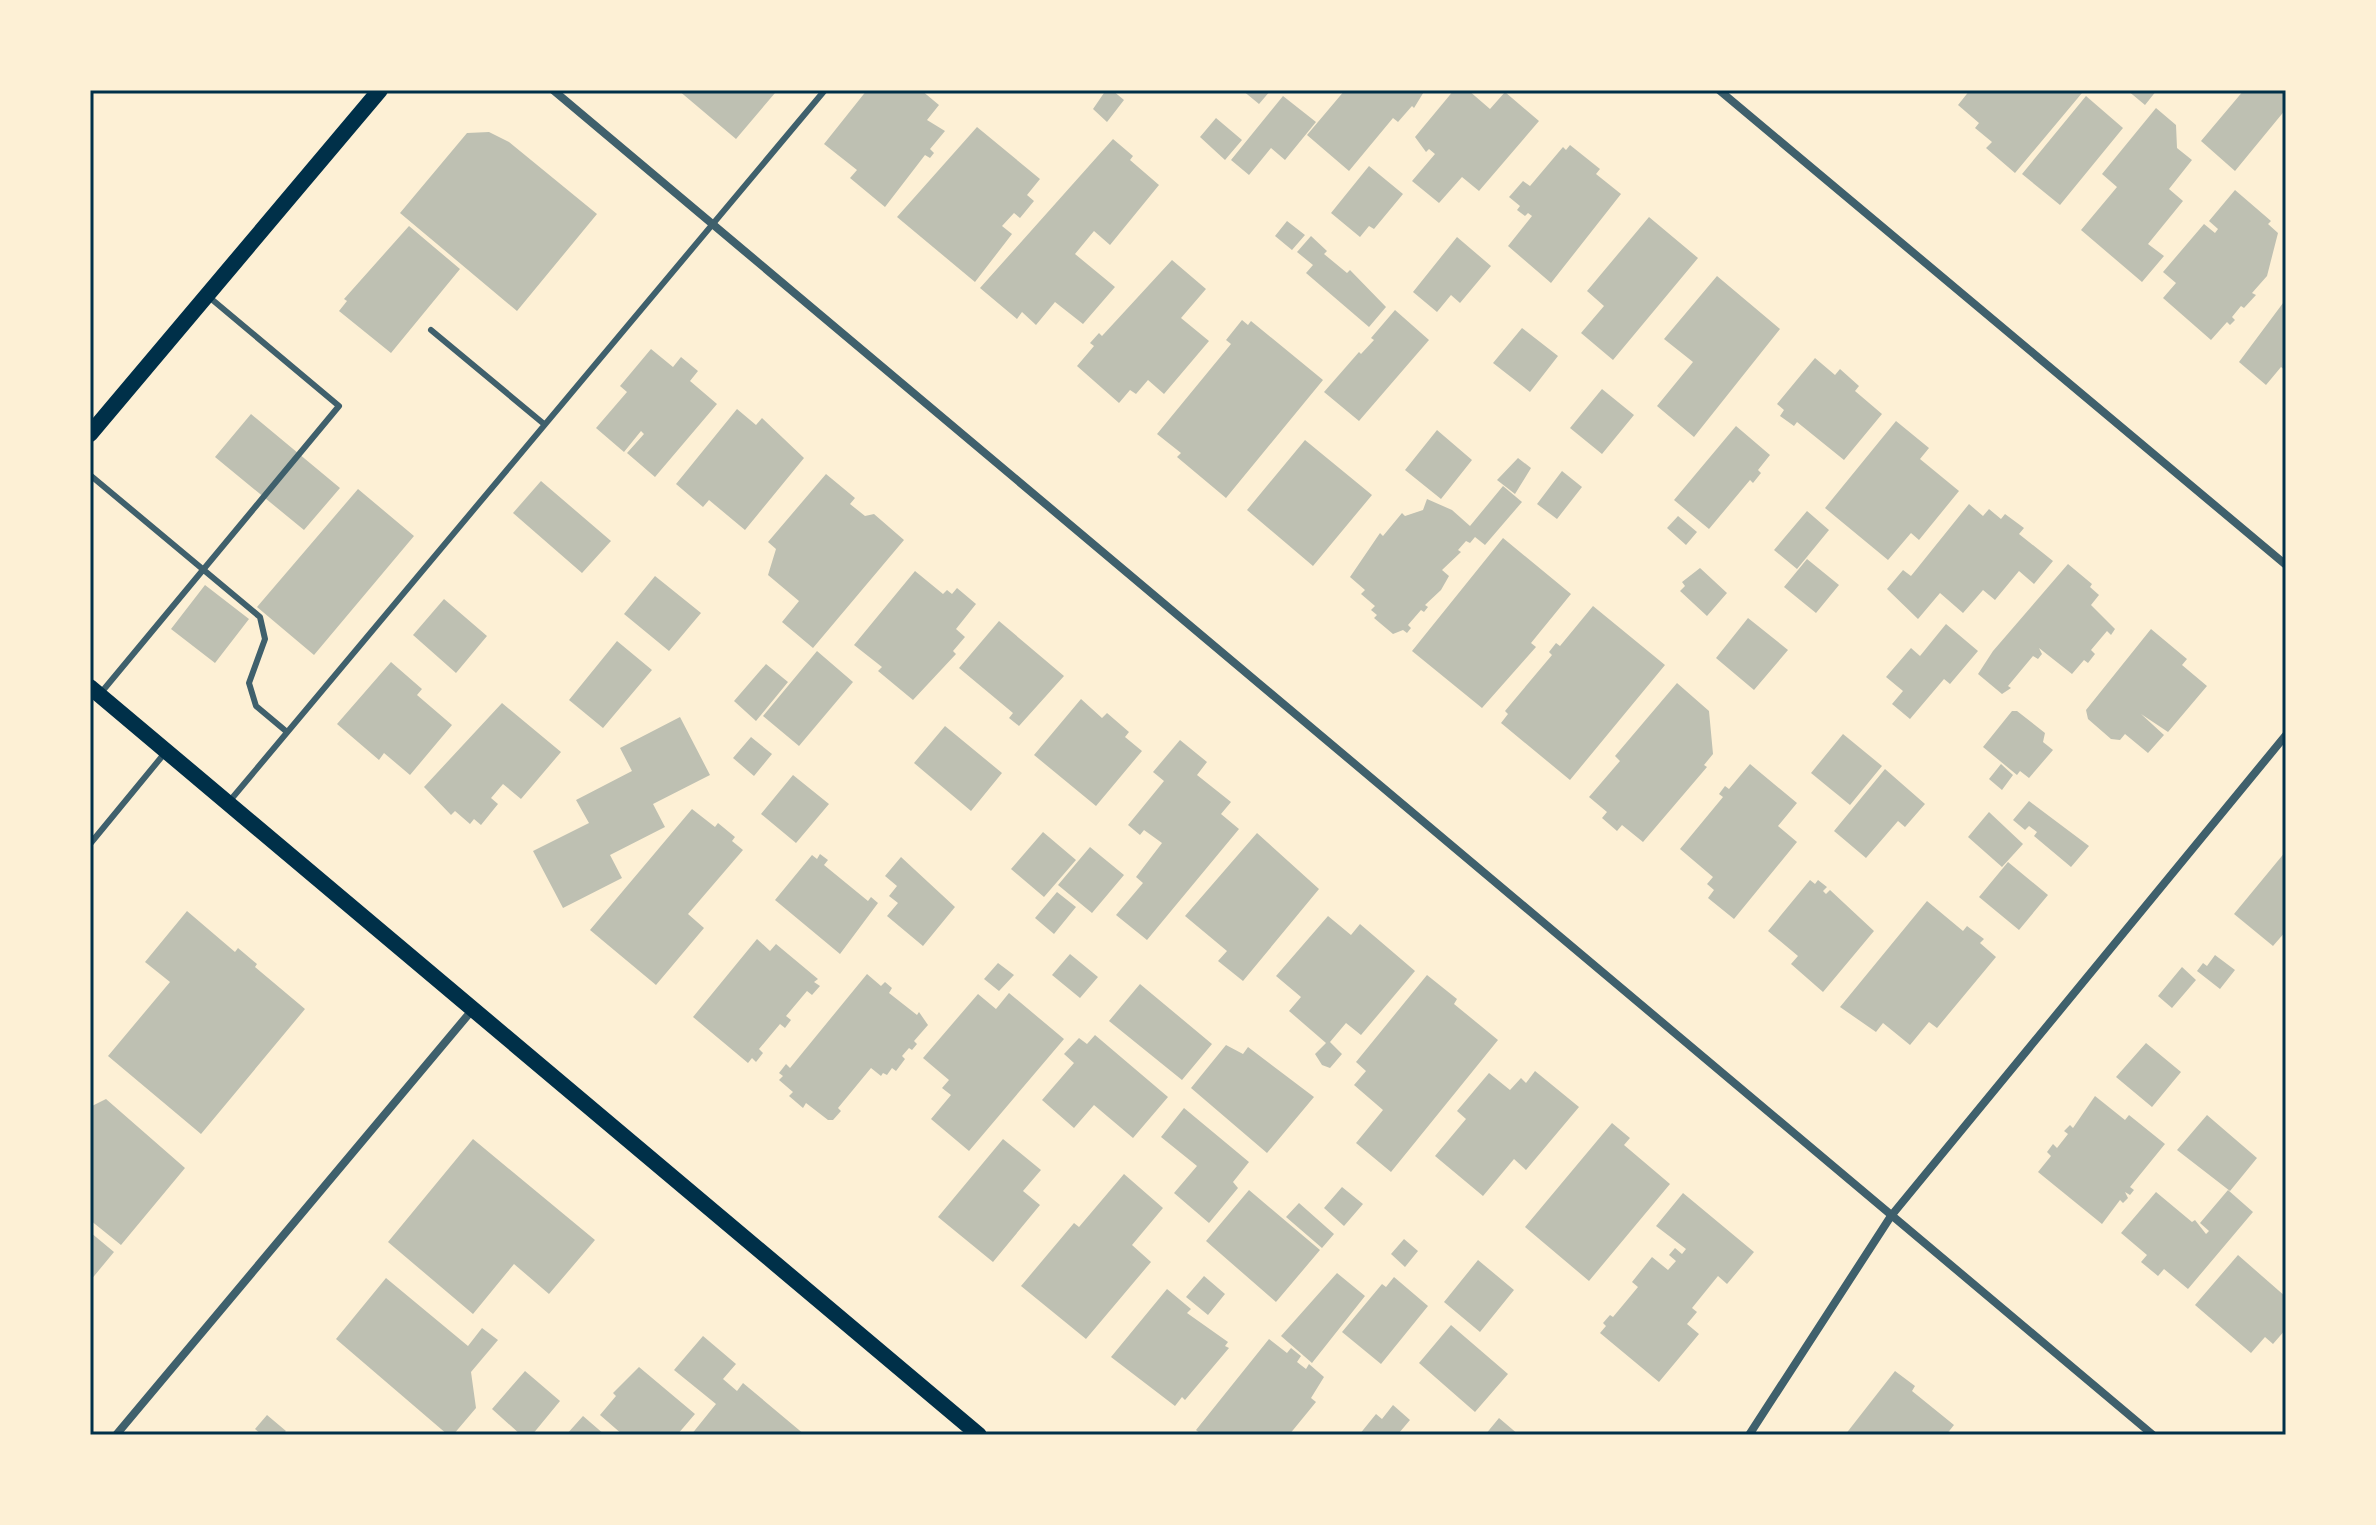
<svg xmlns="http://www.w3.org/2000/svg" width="2376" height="1525" font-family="'Exo 2',sans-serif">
<rect width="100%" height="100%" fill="#fdf0d5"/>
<!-- building -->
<path fill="#bec0b2" d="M678,90H772L775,93L736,139Z
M867,90H921L939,105L927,120L945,131L930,149L934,153L930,158L925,155L885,207L850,178L857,170L824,144Z
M1106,90H1112L1124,100L1107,122L1093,109Z
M1242,90H1271L1259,104Z
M1345,90H1425L1414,108L1412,106L1398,122L1393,118L1349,171L1307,135Z
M1454,90H1468L1490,109L1505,92L1539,121L1479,191L1462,177L1439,203L1412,181L1435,154L1429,149L1426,152L1415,137Z
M1970,90H2078L2082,93L2015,173L1986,148L1992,142L1975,128L1979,123L1958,105Z
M2127,90H2157L2145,105Z
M2244,90H2286V109L2235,171L2201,141Z
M1283,96L1316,122L1285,160L1271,148L1249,175L1231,160Z
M2086,96L2123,128L2060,205L2022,174Z
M2156,108L2176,125L2177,148L2192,160L2169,189L2183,201L2148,244L2164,256L2142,282L2081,230L2117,187L2102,174Z
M1216,118L1242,140L1225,160L1200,137Z
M977,127L1040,179L1027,195L1034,201L1020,218L1014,213L1002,226L1012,234L975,282L897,217Z
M489,132L509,142L597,214L517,311L400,213L467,133Z
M1113,139L1133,156L1130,160L1159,185L1110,245L1094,231L1075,254L1115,287L1083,324L1055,302L1036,325L1022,312L1017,319L980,288Z
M1570,145L1600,169L1596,174L1621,194L1551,283L1508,246L1532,216L1528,213L1525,216L1517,210L1520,206L1509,197L1523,181L1530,186L1563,147L1566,150Z
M1369,166L1403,194L1374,229L1369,226L1360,237L1331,213Z
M2235,190L2271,221L2268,224L2278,233L2267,276L2252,293L2256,295L2244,308L2241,306L2232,317L2235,320L2230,325L2227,322L2211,340L2163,298L2176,283L2163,272L2204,224L2215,233L2218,229L2209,221Z
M1649,217L1698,258L1613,360L1581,333L1604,306L1587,291Z
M1287,221L1305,235L1292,250L1275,236Z
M409,226L460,269L391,353L339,311L347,301L344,299Z
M1311,236L1327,251L1324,254L1347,273L1350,270L1386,307L1369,327L1306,273L1313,265L1297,252Z
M1457,237L1491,266L1460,303L1451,295L1437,312L1413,292Z
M1172,260L1206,289L1181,318L1209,341L1164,394L1148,380L1136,394L1130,390L1119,403L1077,366L1094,346L1090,343L1099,333L1102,336Z
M1717,276L1780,329L1694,437L1657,406L1693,362L1664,339Z
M2286,299V371L2281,367L2266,385L2239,362Z
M1395,310L1429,340L1359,421L1324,392L1359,352L1361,354L1374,340L1371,338Z
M1242,320L1248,325L1251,321L1323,380L1226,498L1177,457L1181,453L1157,434L1231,344L1226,340Z
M1522,328L1558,356L1530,392L1493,363Z
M651,349L673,367L681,357L698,371L690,381L717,404L655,477L627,453L644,434L641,431L624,452L596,428L627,392L620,386Z
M1815,358L1835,375L1840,369L1859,386L1855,391L1882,414L1844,460L1797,422L1794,426L1780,416L1784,410L1777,404Z
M1602,389L1634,415L1602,454L1570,428Z
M737,409L756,425L762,418L804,458L745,530L709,500L703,507L676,484Z
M251,414L340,488L304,530L215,457Z
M1896,421L1929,448L1920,459L1959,491L1919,540L1911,533L1888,560L1825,508Z
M1736,426L1770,455L1758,470L1761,473L1753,483L1750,480L1709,529L1674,500Z
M1437,430L1472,460L1441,499L1405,470Z
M1305,440L1372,495L1313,566L1247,510Z
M1518,458L1531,468L1515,494L1497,480Z
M1562,471L1582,487L1557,519L1537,504Z
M826,474L855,498L850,504L865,516L874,514L904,540L813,648L782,622L799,601L768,575L776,549L768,542Z
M541,481L611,541L582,573L513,513Z
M1503,486L1522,502L1485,545L1475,537L1470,543L1466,541L1458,550L1461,552L1442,570L1449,576L1441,590L1425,605L1428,607L1424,612L1421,610L1408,625L1411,628L1407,633L1403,630L1393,634L1374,618L1377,615L1371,610L1375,606L1361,594L1365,590L1350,577L1380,533L1383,536L1402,513L1405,516L1423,510L1427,499L1452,510L1470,526Z
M358,489L414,536L314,655L257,607Z
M1969,504L1983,516L1989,509L2001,519L2005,514L2024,528L2019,534L2053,561L2034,584L2019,571L1995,600L1983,590L1963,613L1940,593L1918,619L1887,589L1903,570L1911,576Z
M1807,511L1829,530L1797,569L1774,550Z
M1678,516L1697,532L1686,545L1667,528Z
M1503,538L1571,594L1531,643L1536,647L1482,708L1412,651Z
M1807,559L1839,585L1816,613L1784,587Z
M2068,564L2092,584L2090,587L2099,595L2091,605L2115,629L2111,635L2107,631L2091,650L2095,654L2088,663L2084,660L2072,674L2039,648L2042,654L2038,659L2033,656L2008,686L2011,688L2002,694L1978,674L1993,651Z
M1700,568L1727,593L1707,616L1680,591L1685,586L1682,582Z
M915,571L943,594L947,590L952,594L957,588L976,604L956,629L965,637L953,651L956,654L913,700L878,671L882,667L854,645Z
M655,576L701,613L669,651L624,614Z
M205,585L249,619L215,663L171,629Z
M444,599L487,636L456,673L413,635Z
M1593,606L1665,665L1570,780L1501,723L1508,714L1505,711L1552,655L1549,652L1556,643L1560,646Z
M1748,618L1788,650L1754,690L1716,658Z
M999,621L1064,676L1019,726L1009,718L1013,713L959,668Z
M1946,624L1978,651L1950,684L1944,679L1910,719L1892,704L1903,691L1886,677L1911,648L1920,656Z
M2151,629L2187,659L2182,665L2207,686L2168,732L2141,714L2164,735L2148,753L2125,734L2120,740L2111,739L2088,719L2086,710Z
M617,641L652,670L603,728L569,700Z
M817,651L853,682L799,746L763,716Z
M391,662L422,689L417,695L452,725L410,775L384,753L379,760L337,724Z
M766,664L788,682L756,721L734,701Z
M1677,683L1709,711L1713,754L1704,765L1707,767L1643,842L1622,825L1617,831L1602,818L1607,812L1589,797L1620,761L1615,756Z
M1081,699L1102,718L1107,713L1129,732L1125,737L1142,751L1096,806L1034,755Z
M502,703L561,752L521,799L503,784L491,798L498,804L481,825L474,819L470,824L455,811L451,815L424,787Z
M2012,711H2017L2045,733L2043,742L2053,750L2029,778L2020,771L2017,775L1983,747Z
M680,717L710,775L653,804L665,827L610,855L622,878L563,908L533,851L589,823L576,800L632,771L620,748Z
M945,726L1002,773L971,811L914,763Z
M1843,734L1882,766L1850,805L1811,773Z
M751,737L772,754L754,776L733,758Z
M1180,740L1207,762L1197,775L1231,802L1221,814L1239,829L1147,940L1116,915L1143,883L1136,877L1162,843L1144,830L1140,835L1128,825L1164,781L1153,772Z
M1750,764L1797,803L1778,826L1797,842L1734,919L1708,898L1714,890L1707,884L1713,877L1680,849L1723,797L1719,794L1725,786L1729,789Z
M2001,764L2013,775L2002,790L1989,779Z
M1885,769L1925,804L1905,827L1898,821L1866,858L1834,831Z
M793,775L829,804L796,843L761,814Z
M2029,801L2089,846L2071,867L2034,836L2037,832L2029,826L2025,830L2013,820Z
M692,809L715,827L718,823L735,837L732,841L743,850L688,914L704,928L656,985L590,930Z
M1989,812L2023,844L2002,867L1968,837Z
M1043,832L1076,860L1044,897L1011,869Z
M1257,833L1319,889L1243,981L1218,961L1227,951L1185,916Z
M1090,847L1124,875L1092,913L1058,885Z
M2286,851V931L2273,946L2234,914Z
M820,854L828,860L824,865L868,901L871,897L878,903L840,954L775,900L812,855L817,859Z
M901,857L955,907L923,946L887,916L898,903L889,896L897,886L885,876Z
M2008,862L2048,895L2019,930L1979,897Z
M1810,880L1815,884L1818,880L1827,887L1823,891L1826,894L1830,890L1874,931L1823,992L1791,964L1798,956L1768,931Z
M1057,892L1076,907L1054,934L1035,918Z
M1927,901L1963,931L1967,926L1984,939L1980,943L1996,957L1937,1028L1929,1022L1910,1045L1883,1023L1876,1032L1840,1007Z
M187,911L235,952L238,948L257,964L255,967L305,1009L201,1134L108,1056L170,982L145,962Z
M1328,916L1351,935L1360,924L1415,971L1361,1035L1346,1023L1330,1042L1342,1054L1330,1068L1322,1065L1315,1054L1326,1043L1289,1011L1301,997L1276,976Z
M757,939L770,951L776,944L818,979L814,982L820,986L812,995L807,991L786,1016L791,1020L785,1028L780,1024L759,1049L763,1053L756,1062L752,1058L748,1063L693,1017Z
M1070,954L1098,977L1080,998L1052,975Z
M2215,955L2235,970L2220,989L2197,971L2203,963L2207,966Z
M998,963L1014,975L999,991L984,979Z
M2182,967L2196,980L2172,1008L2158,996Z
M867,974L881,986L885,982L892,988L889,993L917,1015L919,1012L928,1025L914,1041L917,1044L912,1050L909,1048L902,1056L905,1059L896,1071L892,1068L887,1075L883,1073L881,1076L871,1068L838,1108L841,1111L833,1120H828L806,1103L803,1108L789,1096L793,1092L779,1080L783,1076L779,1073L786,1064L790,1068Z
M1427,975L1457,999L1454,1004L1498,1040L1391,1172L1356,1143L1383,1110L1354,1085L1366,1071L1356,1062Z
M1140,984L1212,1044L1182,1080L1109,1021Z
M1009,993L1064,1039L969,1151L931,1119L951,1095L942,1088L949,1080L923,1058L978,994L996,1009Z
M1095,1035L1168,1097L1133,1138L1094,1105L1074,1128L1042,1100L1074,1063L1064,1054L1079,1038L1087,1044Z
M2146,1043L2181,1072L2152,1107L2116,1077Z
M1226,1045L1243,1054L1248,1047L1314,1097L1267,1153L1191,1088Z
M1535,1071L1579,1107L1526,1170L1514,1159L1483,1196L1435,1156L1466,1119L1457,1111L1489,1073L1510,1090L1521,1078L1526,1083Z
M2095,1096L2125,1120L2129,1115L2165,1144L2130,1187L2134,1190L2130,1195L2125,1192L2128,1198L2123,1203L2120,1200L2102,1224L2038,1172L2051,1156L2047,1152L2053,1144L2057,1148L2068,1134L2064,1131L2070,1125L2073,1128Z
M106,1099L185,1168L121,1245L90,1220V1107Z
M1184,1108L1249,1162L1233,1182L1238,1188L1209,1223L1174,1193L1197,1166L1161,1137Z
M2207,1115L2257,1158L2230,1191L2177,1150Z
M1612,1123L1630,1138L1624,1145L1670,1184L1589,1281L1525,1227Z
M473,1139L595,1240L549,1294L514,1264L473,1314L388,1242Z
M1003,1139L1041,1170L1023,1191L1040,1205L993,1262L938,1217Z
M1124,1174L1163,1208L1132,1245L1151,1262L1086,1339L1021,1286L1074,1223L1079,1227Z
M1342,1187L1363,1204L1344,1226L1324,1208Z
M1249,1190L1320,1250L1276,1302L1206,1241Z
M2228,1190L2253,1212L2188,1289L2164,1269L2158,1276L2141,1262L2147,1255L2121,1233L2156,1192L2192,1222L2195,1220L2206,1234L2209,1231L2200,1223Z
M1683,1193L1754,1252L1727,1284L1718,1276L1692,1308L1697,1312L1687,1324L1699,1334L1659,1382L1600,1333L1606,1326L1603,1323L1610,1315L1613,1317L1638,1287L1632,1282L1652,1257L1668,1270L1676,1261L1669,1255L1675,1248L1682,1254L1686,1249L1656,1226Z
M1299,1203L1334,1234L1322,1248L1286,1217Z
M90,1232L114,1252L90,1281Z
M1404,1239L1418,1251L1405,1267L1391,1254Z
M2238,1255L2286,1297V1329L2273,1344L2265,1337L2251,1353L2195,1305Z
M1478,1260L1514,1290L1480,1332L1444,1302Z
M1337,1273L1365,1296L1312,1363L1281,1336Z
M1204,1276L1225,1294L1208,1315L1186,1297Z
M1394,1277L1428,1306L1381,1364L1342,1332L1382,1284L1386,1287Z
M386,1278L468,1346L482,1328L498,1340L471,1372L476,1408L453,1435H448L336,1339Z
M1167,1289L1191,1309L1187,1313L1228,1342L1225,1346L1229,1348L1185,1400L1182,1397L1175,1406L1111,1357Z
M1451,1325L1508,1374L1475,1412L1419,1363Z
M703,1336L736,1364L723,1379L737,1391L743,1383L805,1435H691L716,1404L674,1370Z
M1269,1339L1287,1353L1291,1348L1301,1356L1297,1362L1306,1369L1309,1364L1324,1377L1311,1398L1316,1402L1289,1435H1202L1196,1430Z
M639,1367L695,1414L677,1435H623L600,1415L616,1396L613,1393Z
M525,1371L560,1401L532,1435H521L492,1409Z
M1895,1371L1915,1386L1912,1391L1954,1425L1946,1435H1845Z
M1393,1405L1410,1420L1399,1433L1402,1435H1359L1376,1414L1382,1419Z
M267,1415L286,1431L282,1435H262L255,1429Z
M583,1416L605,1435H566Z
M1499,1418L1519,1435H1485Z"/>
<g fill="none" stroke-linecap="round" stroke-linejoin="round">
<!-- service -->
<path stroke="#3f606c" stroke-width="6" d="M431,330L544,424
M90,475L260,617L265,639L249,683L256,706L287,732
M100,694L339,406L209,297
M228,803L825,90
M90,844L164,754"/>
<!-- minor -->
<path stroke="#3f606c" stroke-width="8" d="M553,90L2153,1435
M1719,90L2286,565
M116,1435L473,1009
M1749,1435L1891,1216L2286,735"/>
<!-- secondary -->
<path stroke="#003049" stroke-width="16" d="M90,434L380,90
M90,687L979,1435"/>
</g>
<!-- border -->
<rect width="2376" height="1525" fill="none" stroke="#fdf0d5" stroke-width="184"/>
<rect x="92" y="92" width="2192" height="1341" fill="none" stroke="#003049" stroke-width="3"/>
</svg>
